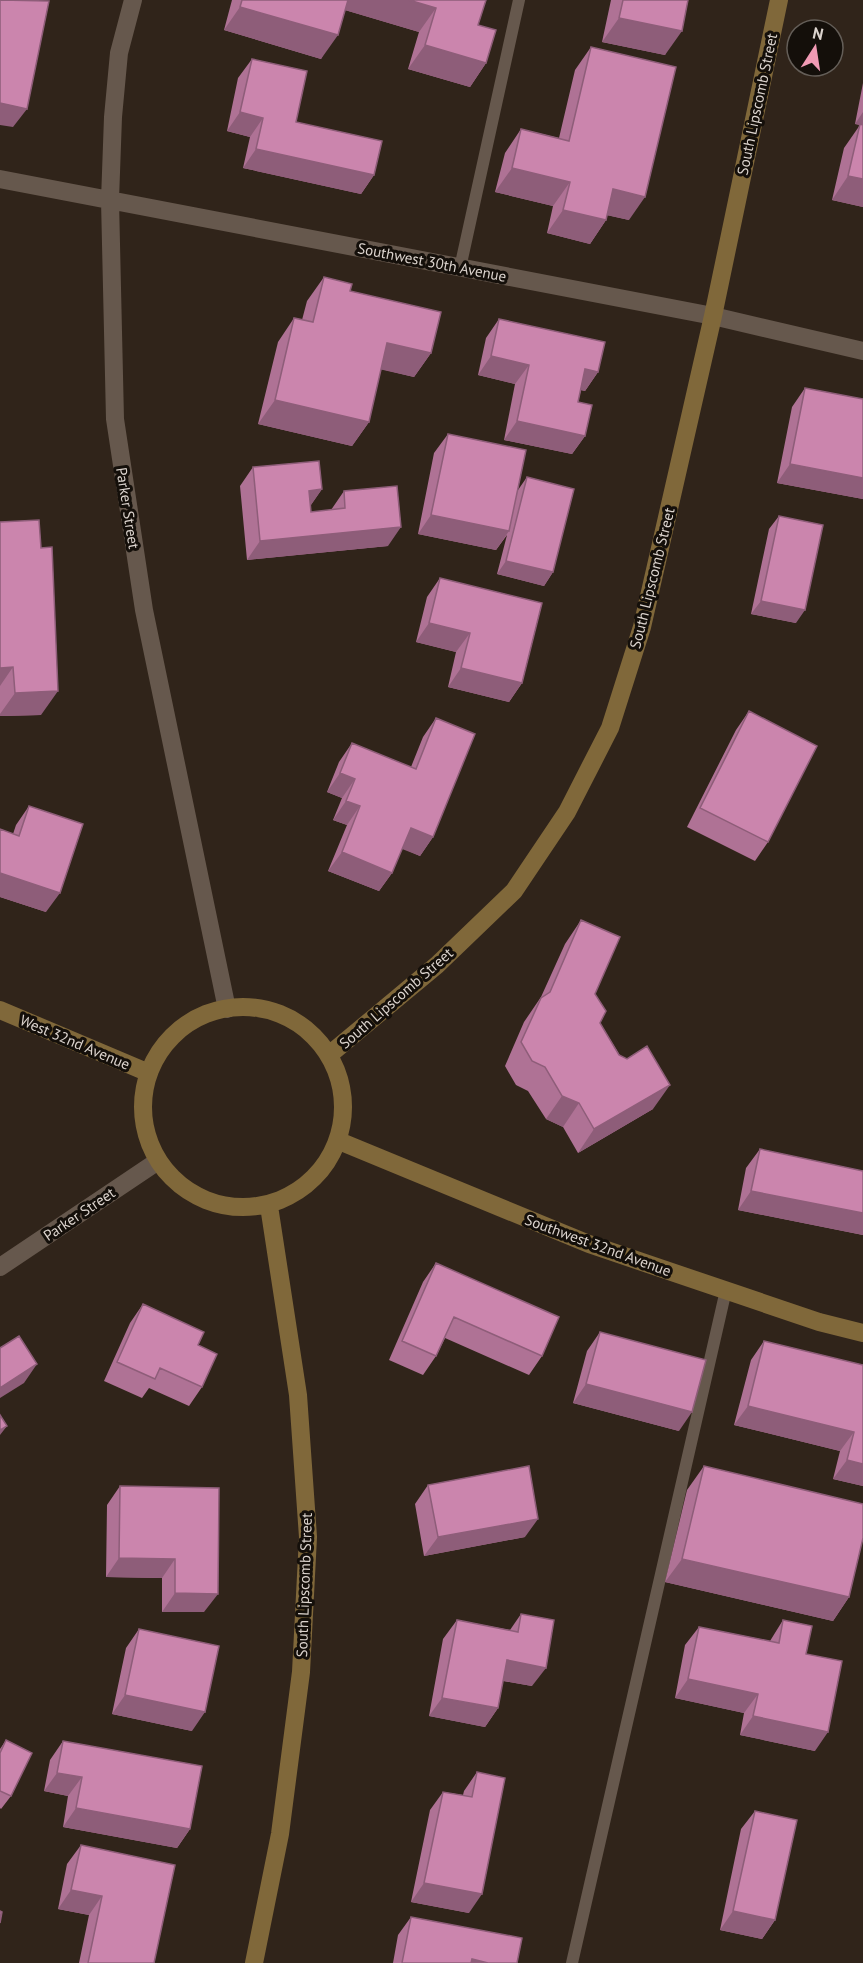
<svg xmlns="http://www.w3.org/2000/svg" width="863" height="1963" font-family="'PT Sans',sans-serif">
<rect width="100%" height="100%" fill="#30241a"/>
<g fill="none" stroke-linecap="round" stroke-linejoin="round">
<!-- lane -->
<path stroke="#66584d" stroke-width="12" d="M460,268L519,0
M572,1963L726,1290"/>
<!-- street -->
<path stroke="#66584d" stroke-width="18" d="M133,0L119,53L113,117L110,200L115,419L144,610L227,1009
M0,179L713,316L863,351
M0,1267L158,1161"/>
<!-- secondary -->
<path stroke="#80683a" stroke-width="18" d="M143 1107a100 100 0 1 1 200 0a100 100 0 1 1-200 0Z
M0,1010L149,1073
M329,1055L437,965L514,891L567,812L610,728L642,627L713,316L779,0
M339,1141L589,1244L819,1322L863,1333
M254,1963L280,1834L301,1672L308,1537L298,1395L269,1206"/>
</g>
<!-- wall -->
<path fill="#af7295" d="M232,0H486L478,25L486,63L470,87L408,69L419,32L345,10L321,59L224,30Z
M611,0H688L665,55L602,42Z
M591,47L629,220L607,215L606,220L590,244L547,233L553,206L495,192L505,153L521,129L559,138L575,70Z
M252,59L296,122L374,175L361,194L243,168L250,137L227,131L238,78Z
M863,83V207L832,200L844,148L860,125L855,124Z
M324,277L350,291L431,353L414,377L381,369L369,422L352,446L258,424L278,342L294,318L302,320L307,301Z
M499,319L598,372L585,391L581,390L578,402L585,436L572,454L504,440L515,384L478,375L486,338Z
M805,388L863,499L777,483L792,407Z
M448,434L518,490L527,477L553,572L544,586L497,574L507,535L496,550L418,534L434,453Z
M253,467L322,489L310,506L311,512L331,510L344,491L388,546L247,560L240,486Z
M779,516L796,623L751,614L769,529Z
M0,522L41,715L0,716Z
M440,578L522,683L509,702L448,687L456,652L416,642L427,597Z
M749,711L768,842L755,861L687,827L736,730Z
M436,718L433,837L420,856L402,848L392,873L379,891L328,871L347,825L333,820L342,798L327,792L339,762L352,743L411,767L423,737Z
M29,806L46,912L0,897V829L13,834L16,825Z
M581,920L600,1023L653,1109L578,1153L563,1127L546,1119L528,1091L516,1085L505,1066L524,1022L541,997L565,944Z
M760,1149L863,1171V1235L738,1210L746,1168Z
M436,1263L542,1356L529,1375L445,1338L436,1356L423,1375L389,1360L423,1282Z
M143,1304L198,1345L202,1387L189,1406L149,1388L142,1398L104,1381L130,1323Z
M600,1332L679,1431L573,1403L587,1351Z
M764,1341L863,1365V1486L833,1479L840,1451L734,1425L751,1360Z
M704,1466L849,1597L833,1621L665,1582L687,1490Z
M428,1485L525,1537L424,1556L415,1504Z
M120,1486L219,1488L204,1612H162V1578L106,1577L107,1505Z
M521,1614L532,1686L503,1681L498,1708L485,1727L429,1716L443,1639L457,1620L510,1630Z
M783,1620L806,1654L815,1751L740,1735L744,1713L675,1698L685,1645L699,1627L770,1641Z
M139,1629L192,1731L112,1714L126,1648Z
M6,1740L11,1796L1,1809L0,1808V1749Z
M63,1741L190,1829L177,1848L63,1827L68,1796L44,1791L50,1760Z
M477,1772L469,1913L411,1902L430,1810L443,1792L463,1795L464,1791Z
M755,1811L775,1920L762,1939L720,1930L741,1829Z
M81,1845L154,1963H79L89,1915L58,1909L67,1864Z
M411,1917L517,1963H393L398,1935Z"/>
<!-- shaded-wall -->
<path fill="#8e5d79" d="M311,0H409L436,8L419,32Z
M240,7L338,35L321,59L224,30Z
M619,18L682,31L665,55L602,42Z
M425,45L486,63L470,87L408,69Z
M0,103L27,109L13,127L0,125Z
M240,112L263,118L250,137L227,131Z
M863,112V125L855,124Z
M256,149L374,175L361,194L243,168Z
M512,168L570,182L553,206L495,192Z
M848,176L863,179V207L832,200Z
M613,189L645,197L629,220L597,213Z
M563,210L606,220L590,244L547,233Z
M387,343L431,353L414,377L370,367Z
M491,356L529,365L515,384L478,375Z
M585,369L598,372L585,391L572,388Z
M275,400L369,422L352,446L258,424Z
M517,421L585,436L572,454L504,440Z
M790,464L863,478V499L777,483Z
M322,489L309,508V491Z
M431,515L509,531L496,550L418,534Z
M401,527L388,546L247,560L260,541Z
M506,561L553,572L544,586L497,574Z
M761,601L805,610L796,623L751,614Z
M429,623L470,633L456,652L416,642Z
M13,667L0,686V668Z
M461,668L522,683L509,702L448,687Z
M58,691L41,715L0,716V714L15,693Z
M340,773L355,779L342,798L327,792Z
M346,801L360,806L347,825L333,820Z
M411,828L433,837L420,856L397,847Z
M342,852L392,873L379,891L328,871Z
M0,873L60,893L46,912L0,897Z
M670,1085L653,1109L578,1153L594,1129Z
M562,1096L579,1103L563,1127L546,1119Z
M751,1191L863,1213V1235L738,1210Z
M37,1364L24,1383L0,1398V1388Z
M586,1384L692,1412L679,1431L573,1403Z
M748,1406L854,1432L840,1451L734,1425Z
M7,1426L0,1435V1430Z
M847,1460L863,1464V1486L833,1479Z
M538,1519L525,1537L424,1556L438,1537Z
M119,1558L175,1559L162,1578L106,1577Z
M682,1559L849,1597L833,1621L665,1582Z
M175,1593L218,1594L204,1612H162Z
M507,1660L546,1668L532,1686L493,1679Z
M688,1679L758,1694L744,1713L675,1698Z
M125,1695L205,1712L192,1731L112,1714Z
M442,1698L498,1708L485,1727L429,1716Z
M753,1716L828,1732L815,1751L740,1735Z
M57,1773L82,1777L68,1796L44,1791Z
M76,1808L190,1829L177,1848L63,1827Z
M424,1883L482,1894L469,1913L411,1902Z
M71,1890L102,1896L89,1915L58,1909Z
M733,1911L775,1920L762,1939L720,1930Z
M472,1959L487,1963H469Z"/>
<!-- building -->
<path fill="#cb85ad" stroke="#8e5d79" stroke-width="1.5" d="M0,0L49,1L27,109L0,103Z
M242,0H348L338,35L240,7Z
M409,0H486L478,25L496,30L486,63L425,45L436,8Z
M623,0H688L682,31L619,18Z
M591,47L676,67L645,197L613,189L606,220L563,210L570,182L512,168L521,129L569,141Z
M252,59L307,71L296,122L382,141L374,175L256,149L263,118L240,112Z
M860,124L863,125V179L848,176Z
M324,277L352,284L350,291L441,312L431,353L387,343L369,422L275,400L294,318L313,322Z
M499,319L605,342L598,372L585,369L578,402L592,405L585,436L517,421L529,365L491,356Z
M805,388L863,399V478L790,464Z
M448,434L526,450L509,531L431,515Z
M319,461L322,489L309,491L311,512L345,508L344,491L397,486L401,527L260,541L253,467Z
M527,477L574,489L553,572L506,561Z
M779,516L823,525L805,610L761,601Z
M39,520L41,548L52,547L58,691L15,693L13,667L0,668V522Z
M440,578L542,603L522,683L461,668L470,633L429,623Z
M749,711L817,746L768,842L700,808Z
M436,718L475,734L433,837L411,828L392,873L342,852L360,806L346,801L355,779L340,773L352,743L416,769Z
M29,806L83,824L60,893L0,873V829L19,836Z
M581,920L620,937L595,994L606,1011L600,1023L619,1055L627,1059L647,1046L670,1085L594,1129L579,1103L562,1096L545,1067L532,1061L521,1042L541,998L550,992Z
M760,1149L863,1171V1213L751,1191Z
M436,1263L559,1317L542,1356L454,1317L436,1356L402,1341Z
M143,1304L204,1332L198,1345L217,1354L202,1387L160,1368L155,1379L117,1362Z
M600,1332L706,1360L692,1412L586,1384Z
M19,1336L37,1364L0,1388V1348Z
M764,1341L863,1365V1464L847,1460L854,1432L748,1406Z
M0,1415L7,1426L0,1430Z
M529,1466L538,1519L438,1537L428,1485Z
M704,1466L863,1504V1538L849,1597L682,1559Z
M120,1486L219,1488L218,1594L175,1593V1559L119,1558Z
M521,1614L554,1620L546,1668L507,1660L498,1708L442,1698L457,1620L518,1632Z
M783,1620L812,1626L806,1654L842,1661L828,1732L753,1716L758,1694L688,1679L699,1627L779,1643Z
M139,1629L219,1646L205,1712L125,1695Z
M6,1740L32,1753L11,1796L0,1791V1753Z
M63,1741L202,1766L190,1829L76,1808L82,1777L57,1773Z
M477,1772L505,1778L482,1894L424,1883L443,1792L472,1797Z
M755,1811L797,1820L775,1920L733,1911Z
M81,1845L175,1865L154,1963H88L102,1896L71,1890Z
M0,1911L2,1912L0,1923Z
M411,1917L522,1938L517,1963H488L472,1959L471,1963H402Z"/>
<g text-anchor="middle" dominant-baseline="central" stroke-width="6" stroke-linejoin="round" paint-order="stroke">
<!-- street labels -->
<g font-size="15" fill="#dcd4ce" stroke="#140f0a">
<text transform="translate(757 104) rotate(-78)">South Lipscomb Street</text>
<text transform="translate(432 262) rotate(11)">Southwest 30th Avenue</text>
<text transform="translate(128 508) rotate(81)">Parker Street</text>
<text transform="translate(652 578) rotate(-76)">South Lipscomb Street</text>
<text transform="translate(396 998) rotate(-41)">South Lipscomb Street</text>
<text transform="translate(75 1042) rotate(23)">West 32nd Avenue</text>
<text transform="translate(79 1214) rotate(-34)">Parker Street</text>
<text transform="translate(598 1245) rotate(20)">Southwest 32nd Avenue</text>
<text transform="translate(304 1585) rotate(-88)">South Lipscomb Street</text>
</g>
</g>
<!-- north arrow -->
<g transform="translate(815 48) rotate(12)"><circle r="28" fill="#140f0a" stroke="#645e58" stroke-width="1.5"/>
<path d="M0-4.5L10 22L0 15L-10 22Z" fill="#f19ab4"/>
<text y="-9" font-size="16" font-weight="bold" text-anchor="middle" fill="#dcd4ce">N</text>
</g>
</svg>
